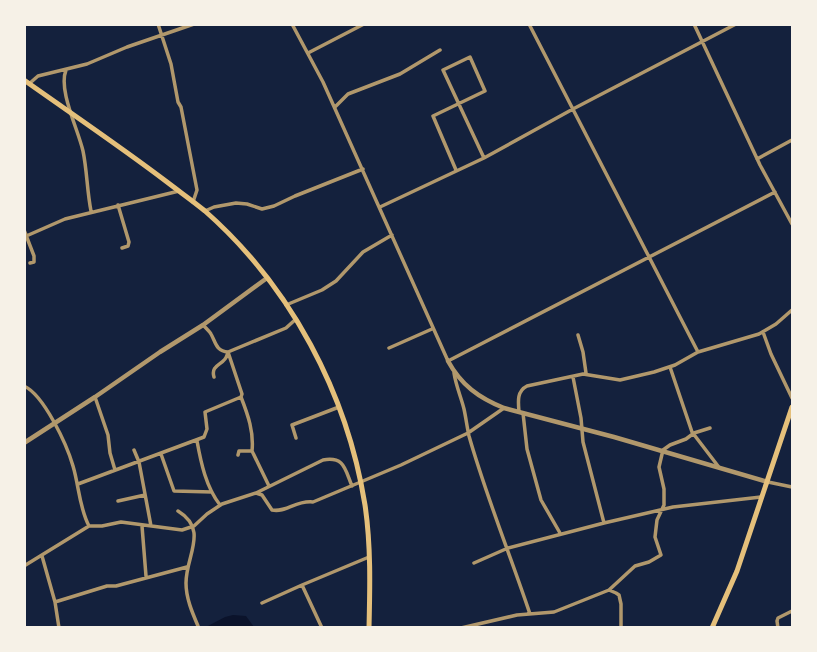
<svg xmlns="http://www.w3.org/2000/svg" width="817" height="652" font-family="Quicksand,sans-serif">
<rect width="100%" height="100%" fill="#14213d"/>
<!-- water -->
<path fill="#0b132b" d="M233,615L246,616L254,627H206L225,617Z"/>
<g fill="none" stroke-linecap="round" stroke-linejoin="round">
<!-- minor -->
<path stroke="#b1986c" stroke-width="3.5" d="M158,24L171,64L178,102L181,107L197,190L193,202
M292,24L323,82L448,361L775,192
M529,24L698,352
M694,24L760,165L792,224
M308,53L364,24
M66,70C58,90 78,129 83,151C87,170 87,191 91,211
M30,83L38,76L87,64L127,47L194,24
M335,107L348,94L400,74L440,50
M757,159L792,140
M456,170L433,116L485,91L470,57L443,70L484,158
M118,205L129,242L128,246L122,248
M380,207L484,158L573,109L736,24
M205,211L214,207L236,203L247,204L262,209L274,206L295,196L363,169
M24,230L34,256V262L30,263
M24,237L65,219L179,191
M286,305L322,290L336,281L363,252L392,235
M203,325C205,327 210,332 211,334C216,343 216,351 228,352L286,328L296,319
M763,332L771,354L792,398
M578,335L583,352L586,373
M389,348L432,329
M670,367L692,432L718,466
M454,373C456,386 461,397 464,409C466,418 467,427 469,436C486,496 510,554 530,614
M214,377C210,364 225,365 227,355
M573,377L581,418L583,442L604,523
M24,386C44,395 67,445 73,466C79,486 79,507 89,526
M95,397L108,435L110,453L115,470
M519,412C518,401 517,391 527,386L583,374L620,380L654,372L675,365L698,352L759,334L776,324L792,310
M523,413L527,449L541,500L560,533
M296,438L292,425L339,407
M197,441C201,463 206,487 220,505
M134,450L139,462L151,526
M252,451L269,486
M161,454L174,491L212,492
M238,455L239,451H252C254,432 248,415 241,397
M768,482L792,487
M78,484L204,437L207,429L205,412L241,397L242,394L228,352
M256,493L323,460C345,456 345,470 352,486
M118,501L145,495
M178,511C209,530 186,555 186,583C186,598 192,612 198,626
M142,526L146,576
M42,556L55,602L59,628
M474,563L508,548L604,523L673,507L761,497
M24,566L89,526H102L121,522L182,530L194,526L207,514L222,504L256,493L262,495L272,510C286,513 296,500 313,502L401,465L468,433L504,408
M609,590L635,566L649,562L661,555L655,537L657,520L664,505V489L659,467L663,450L670,445L686,439L694,433L710,428
M55,602L107,586H116L187,567
M262,603L302,585
M322,628L302,585L369,557
M461,628L517,615L554,612L609,590L616,593L619,595L621,604V628
M778,628L777,621L778,618L792,611"/>
<!-- tertiary -->
<path stroke="#b1986c" stroke-width="4.5" d="M448,361C461,385 479,398 504,408L614,437L768,482
M24,443L95,397L160,352L203,325L267,278"/>
<!-- secondary -->
<path stroke="#e5c07b" stroke-width="5" d="M712,628L737,571L792,407"/>
<!-- primary -->
<path stroke="#e5c07b" stroke-width="5" d="M24,80C72,114 121,147 167,182C180,192 193,201 205,211C291,287 347,393 365,505C371,545 370,587 369,628"/>
</g>
<!-- border -->
<rect width="817" height="652" fill="none" stroke="#f6f1e7" stroke-width="52"/>
</svg>
